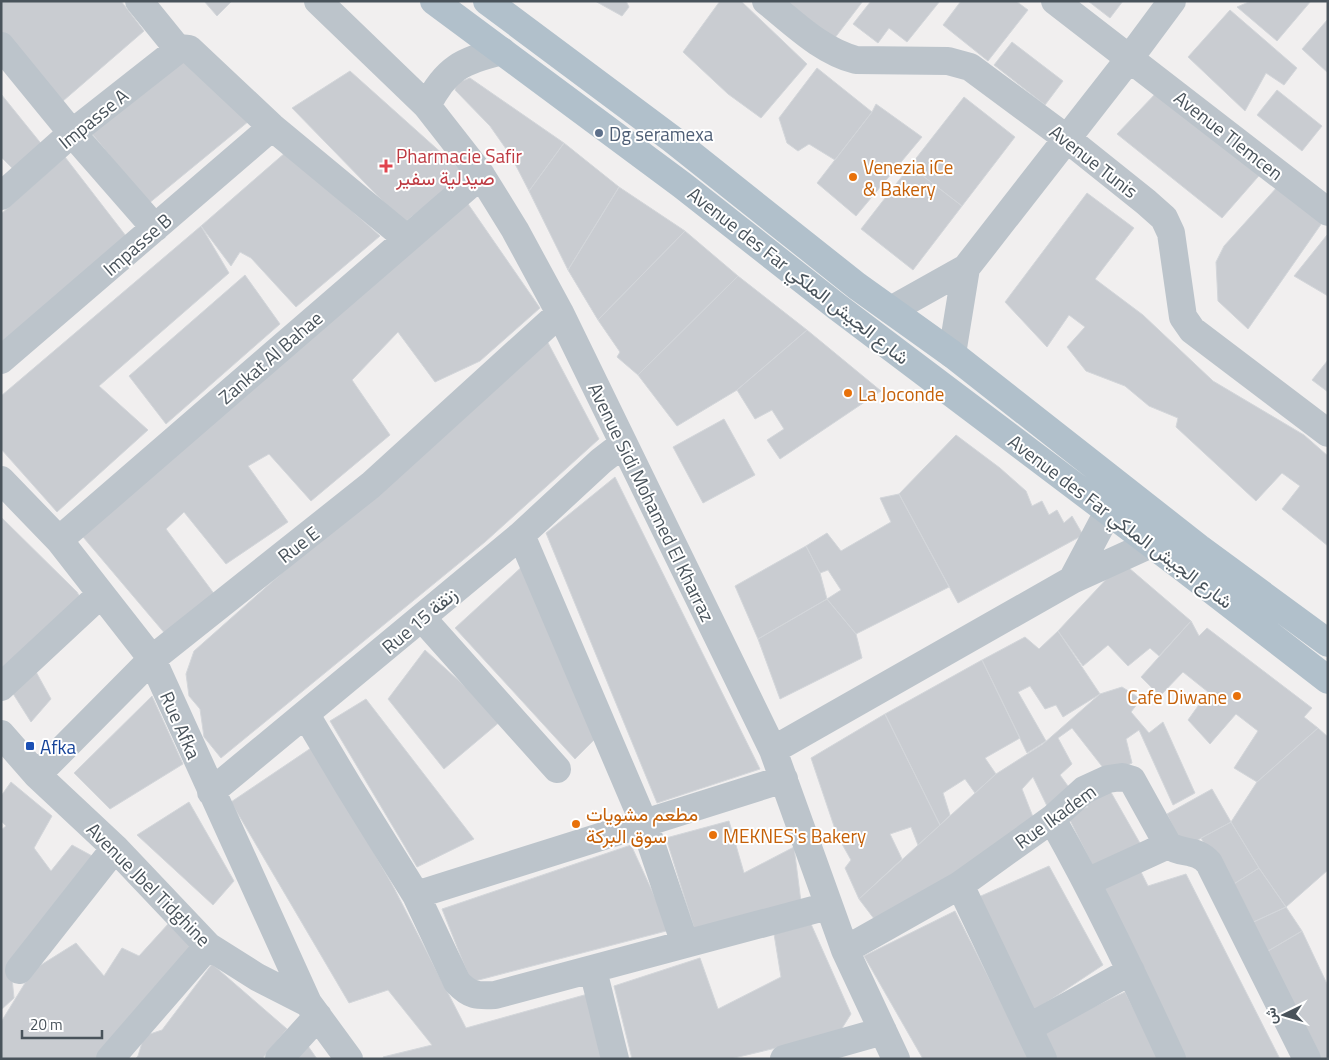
<svg xmlns="http://www.w3.org/2000/svg" width="1329" height="1060" font-family="'Titillium Web',Vazirmatn,sans-serif">
<rect width="100%" height="100%" fill="#f1efef"/>
<!-- building -->
<path fill="#c9ccd1" stroke="#d3d6da" d="M1,1H121L144,31L63,101L1,32Z
M204,1H232L217,16Z
M595,1H626L629,7L622,16Z
M720,1H741L807,64L761,118L728,94L683,52Z
M786,1H863L834,39Z
M871,1H940L907,42L889,28L878,43L853,24Z
M961,1H1016L1028,10L988,61L943,25Z
M1088,1H1123L1110,18Z
M1251,1H1311L1277,41L1237,7Z
M1230,10L1297,68L1284,85L1266,73L1245,111L1188,57Z
M1328,19V73L1302,49Z
M1012,42L1063,81L1045,105L994,65Z
M185,53L249,121L148,204L90,131Z
M817,68L872,112L835,160L809,144L798,151L787,143L779,118Z
M350,71L465,174L404,223L292,108Z
M470,78L564,143L529,191L511,156L490,126L455,90L457,83Z
M1277,90L1322,126L1302,151L1257,115Z
M1158,91L1264,170L1222,218L1117,134Z
M1,94L43,146L13,169L1,157Z
M964,97L1015,137L962,206L910,166Z
M876,104L922,137L856,216L817,183L872,112Z
M564,143L619,187L568,270L529,191Z
M286,152L380,236L296,307L251,258L240,252L231,266L201,226Z
M65,157L126,236L1,343V214Z
M910,166L962,206L913,270L861,229Z
M1278,186L1324,220L1248,329L1218,301L1216,262L1224,246Z
M619,187L685,231L598,320L568,270Z
M1087,193L1134,228L1095,279L1143,315L1213,381L1304,435L1328,456V546L1282,509L1300,486L1282,473L1256,501L1176,427L1178,418L1149,406L1125,386L1086,371L1067,347L1085,327L1069,315L1047,347L1005,302Z
M466,201L540,308L480,361L435,382L398,332L352,380L390,435L311,501L269,454L248,466L288,522L226,564L184,512L166,529L215,595L167,636L78,531Z
M201,226L229,273L99,386L148,430L57,512L1,449V396Z
M685,231L738,276L638,375L617,357L620,352L598,320Z
M1327,235H1328V296L1294,276Z
M245,275L280,324L166,424L129,376Z
M738,276L807,330L737,390L677,426L638,375Z
M807,330L881,391L780,459L767,440L784,429L772,410L755,419L737,390Z
M546,339L599,439L485,542L221,758L204,737L200,709L189,696L186,674L194,651Z
M1328,360V392L1312,380Z
M724,419L755,475L703,503L673,447Z
M956,435L1000,468L1026,491L1032,506L1042,501L1049,515L1057,510L1064,523L1072,516L1083,535L958,603L899,494Z
M615,477L760,769L657,803L546,533Z
M899,494L949,587L856,634L827,599L841,590L828,570L820,573L806,546L827,533L841,551L891,522L880,498Z
M1,517L77,592L83,602L1,680Z
M806,546L820,573L827,599L758,639L735,586Z
M526,563L598,736L575,759L455,628Z
M1129,568L1191,621L1159,656L1150,648L1128,666L1108,645L1083,666L1058,631L1112,573Z
M827,599L856,634L862,658L780,699L758,639Z
M1191,621L1199,636L1207,628L1312,708L1304,717L1318,728L1257,782L1234,768L1258,731L1236,714L1210,744L1188,720L1208,692L1183,672L1160,696L1141,677Z
M1058,631L1100,694L1063,717L1056,705L1045,709L1030,686L1018,692L1046,741L1027,753L982,660L1025,637L1039,649Z
M425,650L502,720L444,769L388,699Z
M982,660L1020,738L985,758L996,774L975,793L965,779L943,793L950,815L940,825L885,714Z
M35,670L51,699L31,722L12,692Z
M1122,687L1141,699L1131,712L1149,733L1163,722L1195,793L1173,805L1139,730L1126,739L1132,763L1108,774L1072,728L1058,738L1072,764L1060,775L1073,793L1048,808L1033,777L1022,789L1033,817L940,890L878,924L859,899L996,774L1043,744L1100,694Z
M152,696L183,764L110,809L74,773Z
M366,699L474,839L417,867L330,721Z
M885,714L940,825L918,845L911,827L890,834L902,859L859,899L845,868L851,860L837,835L811,758Z
M1318,728L1328,737V870L1286,907L1259,868L1231,822L1257,782Z
M314,746L394,888L466,1028L595,992L613,1059H384L383,1057L432,1045L388,990L349,1003L231,802Z
M11,782L52,816L34,848L51,871L72,845L94,857L12,978L14,998L1,1010V830L6,826L1,821V796Z
M1108,787L1145,852L1095,871L1067,814L1088,807L1084,793Z
M1212,789L1231,822L1183,848L1167,814Z
M189,802L234,881L213,905L137,835Z
M729,821L744,873L794,847L801,902L695,931L666,838Z
M1231,822L1259,868L1229,887L1201,838Z
M631,845L670,930L471,982L442,909Z
M1049,866L1103,965L1026,1016L974,899Z
M1259,868L1286,907L1247,925L1229,887Z
M1140,870L1148,886L1186,874L1280,1059H1181L1092,884Z
M1286,907L1302,931L1263,954L1247,925Z
M955,911L1030,1059H923L864,956Z
M169,923L199,948L101,1059H1V1022L33,970L76,943L104,976L122,948L139,956Z
M811,924L851,1014L839,1033L730,1059H632L614,986L700,958L718,1009L781,977L774,934Z
M1302,931L1328,986V1059H1319L1263,954Z
M212,964L287,1029L262,1059H135L138,1056L144,1036L162,1030Z
M1125,992L1160,1059H1053L1040,1032Z
M306,1043L317,1059H293Z"/>
<g fill="none" stroke-linecap="round" stroke-linejoin="round">
<!-- minor -->
<path stroke="#bcc4cb" stroke-width="28" d="M139,1L178,49
M318,1L427,106L481,175L515,230L560,313L773,750L845,950L896,1059
M766,1C794,23 821,51 856,60L948,61L970,67L1066,138L1146,202L1164,218L1171,233L1183,317L1192,330L1328,433
M1055,1L1328,212
M1,46L72,133L155,228
M427,106C445,69 463,60 502,51
M1,196L72,133L175,52C179,48 183,48 189,49L272,127L406,238
M891,310L966,268L1129,59L1172,1
M952,354L966,268
M1,360L272,127
M1,480L59,540L152,659L308,1003
M521,535L644,823L685,944
M59,540L481,175
M1072,580L1108,512
M422,618L557,769
M1,687L101,594
M306,715L349,787L416,895L457,982C470,996 477,996 495,995L828,906
M1,734L37,775L115,848L208,946L257,977L308,1003L349,1059
M773,750L1072,580L1151,544
M37,775L152,659L371,485L560,313
M211,792L521,535L601,461L623,444
M1052,819C1096,897 1134,977 1172,1059
M1087,882L1168,845
M960,885L1043,1059
M416,895L784,779
M845,950L960,885L1052,819L1084,790L1108,779L1122,777L1132,780L1168,845C1182,855 1196,848 1209,863L1307,1059
M19,970L115,848
M593,970L615,1059
M1028,1028L1131,971
M110,1059L208,946
M279,1059L318,1016
M784,1059L883,1031"/>
<!-- major -->
<path stroke="#b1c0cb" stroke-width="28" d="M434,1L682,185L836,306L1182,567L1328,680
M487,1L672,139L857,286L952,354L1199,548L1328,643"/>
</g>
<!-- markers -->
<circle fill="#5c6f8a" stroke="#fff" stroke-width="2" cx="599" cy="133" r="5"/>
<path fill="#e0444e" stroke="#fff" stroke-width="2" d="M383.5 158.5h5v5h5v5h-5v5h-5v-5h-5v-5h5z"/>
<g fill="#e8710a" stroke="#fff" stroke-width="2">
<circle cx="853" cy="177" r="5"/>
<circle cx="848" cy="393" r="5"/>
<circle cx="1237" cy="696" r="5"/>
<circle cx="576" cy="824" r="5"/>
<circle cx="713" cy="835" r="5"/>
</g>
<rect fill="#1a4fb4" stroke="#fff" stroke-width="2" x="25" y="741" width="10" height="10" rx="2.5"/>
<g text-anchor="middle" dominant-baseline="central" stroke-width="4" stroke-linejoin="round" paint-order="stroke">
<!-- street labels -->
<g font-size="19" fill="#49535b" stroke="#fff">
<text transform="translate(93 118) rotate(-39)">Impasse A</text>
<text transform="translate(1229 135) rotate(38)">Avenue Tlemcen</text>
<text transform="translate(1094 161) rotate(38)">Avenue Tunis</text>
<text transform="translate(137 244) rotate(-41)">Impasse B</text>
<text transform="translate(799 275) rotate(38)">Avenue des Far شارع الجيش الملكي</text>
<text transform="translate(270 357) rotate(-41)">Zankat Al Bahae</text>
<text transform="translate(652 502) rotate(64)">Avenue Sidi Mohamed El Kharraz</text>
<text transform="translate(1121 521) rotate(37)">Avenue des Far شارع الجيش الملكي</text>
<text transform="translate(298 544) rotate(-38)">Rue E</text>
<text transform="translate(419 620) rotate(-40)">Rue 15 زنقة</text>
<text transform="translate(181 725) rotate(66)">Rue Afka</text>
<text transform="translate(1055 816) rotate(-36)">Rue Ikadem</text>
<text transform="translate(149 884) rotate(45)">Avenue Jbel Tidghine</text>
</g>
<!-- service labels -->
<g font-size="19" fill="#4e5e75" stroke="#fff" text-anchor="start">
<text x="609" y="133">Dg seramexa</text>
</g>
<!-- health labels -->
<g font-size="19" fill="#be3a42" stroke="#fff" text-anchor="start">
<text x="396" y="155">Pharmacie Safir<tspan x="396" dy="22">صيدلية سفير</tspan></text>
</g>
<!-- food labels -->
<g font-size="19" fill="#c56008" stroke="#fff" text-anchor="start">
<text x="863" y="166">Venezia iCe<tspan x="863" dy="22">&amp; Bakery</tspan></text>
<text x="858" y="393">La Joconde</text>
<text x="1227" y="696" text-anchor="end">Cafe Diwane</text>
<text x="586" y="813">مطعم مشويات<tspan x="586" dy="22">سوق البركة</tspan></text>
<text x="723" y="835">MEKNES's Bakery</text>
</g>
<!-- transit labels -->
<g font-size="19" fill="#164399" stroke="#fff" text-anchor="start">
<text x="40" y="746">Afka</text>
</g>
</g>
<!-- border -->
<rect width="1329" height="1060" fill="none" stroke="#49535b" stroke-width="5"/>
<!-- north arrow -->
<g transform="translate(1284 1015) rotate(265)" stroke="#ffffff" stroke-width="4" paint-order="stroke">
<path d="M0-4L9 19L0 12L-9 19Z" fill="#49535b"/>
<text y="-8" font-size="14" font-weight="bold" text-anchor="middle" fill="#49535b">ش</text>
</g>
<!-- scale -->
<path d="M22 1030v8h80v-8" fill="none" stroke="#49535b" stroke-width="2.5"/>
<text x="30" y="1030" font-size="15" fill="#49535b" stroke="#ffffff" stroke-width="4" paint-order="stroke">20 m</text>
</svg>
